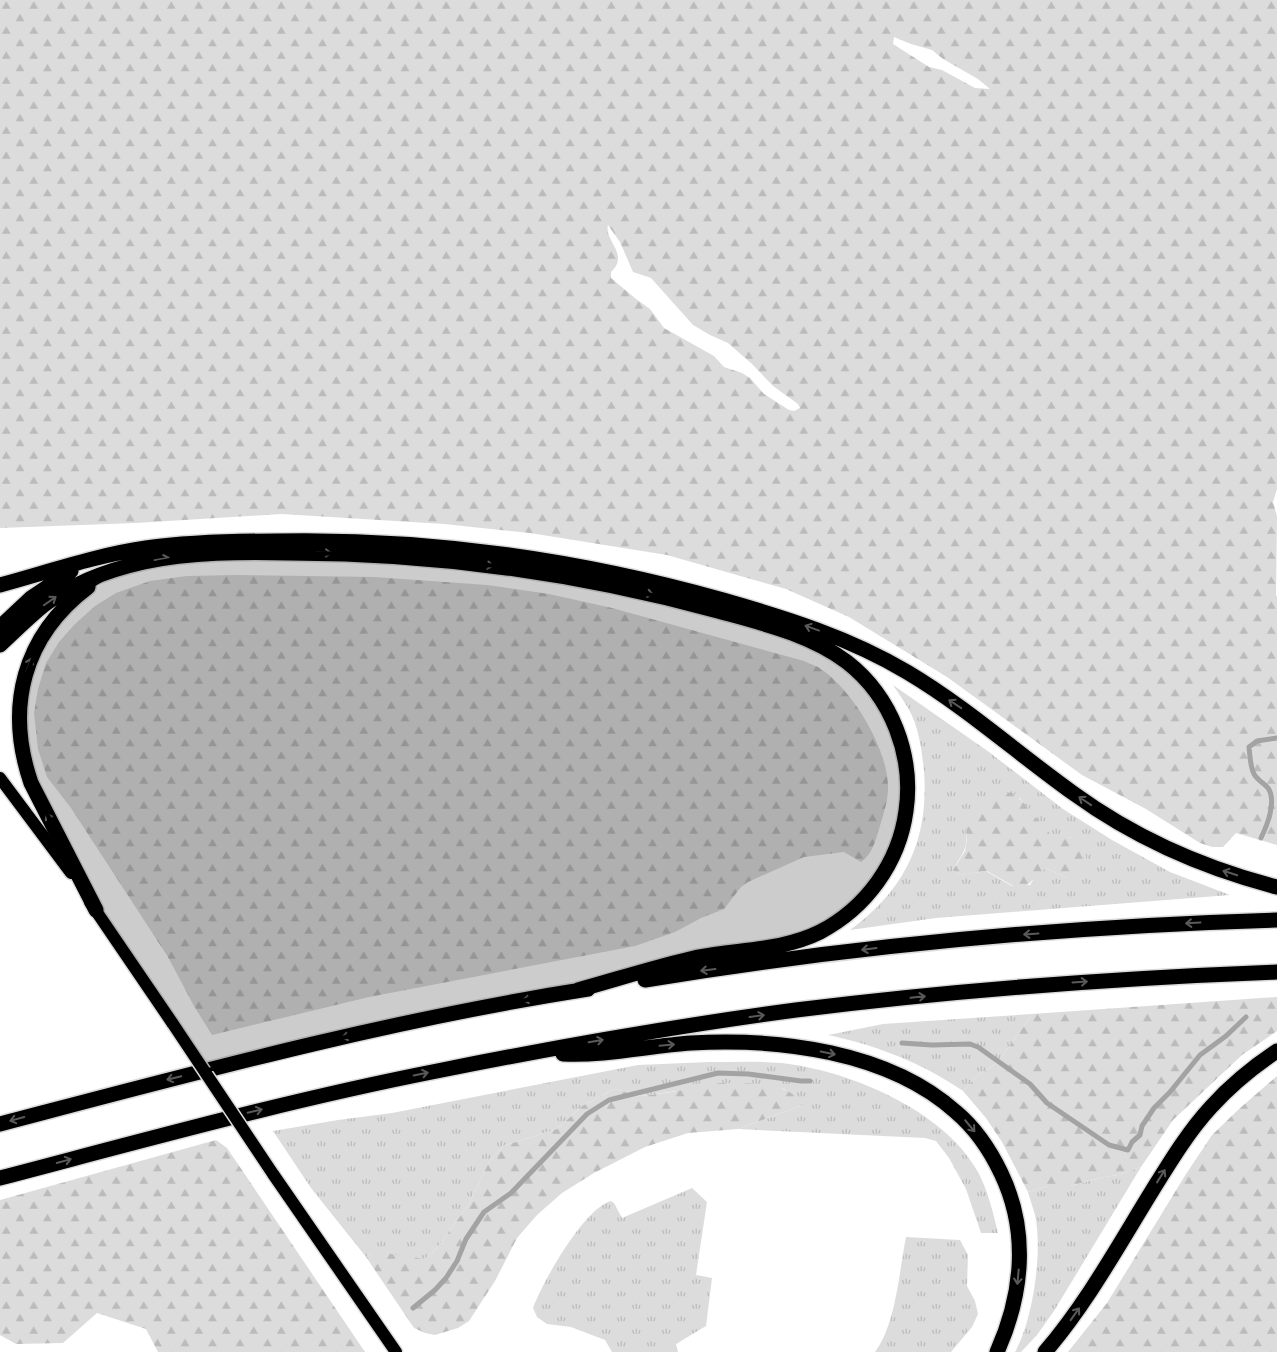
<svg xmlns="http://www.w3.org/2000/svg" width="1277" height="1352" font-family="'Alegreya Sans',sans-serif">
<defs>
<pattern id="grass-tufts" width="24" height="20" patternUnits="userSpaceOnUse" patternTransform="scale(1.25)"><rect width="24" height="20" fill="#dcdcdc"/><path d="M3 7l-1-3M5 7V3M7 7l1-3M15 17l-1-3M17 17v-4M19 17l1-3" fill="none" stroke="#bbb"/></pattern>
<pattern id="forest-firs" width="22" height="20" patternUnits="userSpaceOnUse" patternTransform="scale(1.25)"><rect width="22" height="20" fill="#dcdcdc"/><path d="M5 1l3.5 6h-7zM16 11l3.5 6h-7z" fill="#bbb"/></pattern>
</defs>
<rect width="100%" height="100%" fill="#fff"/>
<!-- grass -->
<path fill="url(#grass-tufts)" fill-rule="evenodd" d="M893,685L989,752L1063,809L1112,840L1170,872L1230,895L936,918L850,930C906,889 929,839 924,771C922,753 920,735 913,718C908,706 900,696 893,685ZM1020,798L1045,831L1056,840L1072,837L1067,878L1046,868L1036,875L1030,885L1012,886L986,871L960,875L953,870C961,854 969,850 966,830Z
M1032,1014L998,1062L977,1076L963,1091C922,1063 876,1045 828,1035L883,1024Z
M709,1062C733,1062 757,1061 781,1063C848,1070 944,1110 978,1172C988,1191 993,1212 998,1233H981L966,1189L949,1158L936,1141L925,1138L738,1129L803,1105L784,1089L759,1085L736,1083L641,1096L614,1089L582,1106L557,1129L503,1146L489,1162L469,1204L437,1248L425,1259L372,1253L366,1257L311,1188L273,1131L338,1120L392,1113L638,1065Z
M1141,1167L1054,1311L1037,1335L1021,1352H1015C1033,1320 1043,1251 1035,1215C1033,1207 1030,1200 1028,1192L1049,1186H1070L1104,1177L1118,1175Z
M692,1188L707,1202L696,1275L712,1278L706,1326L676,1344L678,1352H612L605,1340L571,1327L547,1324L537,1317L533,1308C542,1283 584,1208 611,1201L614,1203L622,1218Z
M906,1237L960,1240L968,1255L967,1286L975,1301L978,1314L972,1327L951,1352H875C896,1324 899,1272 906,1237Z"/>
<!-- forest -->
<path fill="url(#forest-firs)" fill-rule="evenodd" d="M0,0H1277V489L1273,502L1277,516L1276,596H1277V845L1236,833L1223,847H1212L1200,843L1146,809L1082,775L947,677L849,617L786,589L667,555L530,533L444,524L282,514L136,523L0,528ZM894,37L911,44L932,50L943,59L978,79L990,89L975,88L942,70L929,67L893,44ZM608,225L620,242L633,272L651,278L693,325L710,335L728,343L752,364L773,386L798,404L800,408L794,411L789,410L764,394L750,378L742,373L724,367L714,356L664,328L650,309L636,299L611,278V272C630,254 604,241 608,225Z
M237,575L374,577L487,585L549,594L612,608L804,661C808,663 813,665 818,667C852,688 890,751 888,791C887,804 883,816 879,829C876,840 871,856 861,862L844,852L804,857L748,882L741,887L724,909L701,918L675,932L635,946L369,997L212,1035L194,1006L168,957L71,808L47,777L38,749L34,713L38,689L46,663L59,642L74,625L95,606L116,593L150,581L187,576Z
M1011,792C1029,803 1038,825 1056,839L1072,837L1082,842C1087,857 1089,862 1080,875L1067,878L1046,868C1036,875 1031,884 1020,890L987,871L960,875L953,870L965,851L967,840L966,830L969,812L983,802Z
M1277,997V1031L1242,1055L1173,1120L1141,1167L1118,1175L1104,1177L1070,1186H1049L1028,1192L1002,1142L986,1118L963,1091L977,1076L998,1062L1032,1014Z
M1277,1076V1352H1068L1107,1303L1186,1174L1212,1135L1239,1109Z
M718,1083C738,1083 767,1082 785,1090C793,1093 798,1099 803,1105L738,1129L688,1133L645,1147L594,1173L562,1193L537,1215L517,1238L495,1281L469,1321L458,1328L435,1335L425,1333L414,1328L366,1257L372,1253L378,1252L425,1259L437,1248L469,1204L489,1162L503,1146L557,1129L582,1106L614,1089L641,1096L672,1092Z
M216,1140L227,1148L365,1352H158L146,1329L97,1313L63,1343L16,1344L0,1335V1200Z"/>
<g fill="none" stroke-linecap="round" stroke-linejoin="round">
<!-- stream -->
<path stroke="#a3a3a3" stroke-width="5" d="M1261,838C1267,826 1277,801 1268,788C1264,783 1258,781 1254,774C1250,766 1250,755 1249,747L1257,741L1277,738
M902,1043L932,1045L970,1044L978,1047L1030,1084L1047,1103L1109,1145L1128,1150L1132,1142L1140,1135L1142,1126L1154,1108L1170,1092L1200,1055L1226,1036L1246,1017
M413,1308L435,1290L446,1278L457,1261L466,1239L484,1212L511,1193L587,1114L609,1100L718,1073L748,1074L801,1081H810"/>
<defs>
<path id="primary" d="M0,778L71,873
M90,902L173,1024
M273,1174L396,1352"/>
<path id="motorway" d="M0,585C48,572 97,555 146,548C189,542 233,541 276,541C427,538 577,559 723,600C786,618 850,638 907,672C966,707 1017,753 1073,793C1135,838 1203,868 1277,887
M88,587C23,636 5,707 31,783L96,910
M0,627L31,598L71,571
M0,645C14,632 28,618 44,605C73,583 108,570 144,562C191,552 242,552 290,553C435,553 578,573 718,611C761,623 810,634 847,662C892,697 914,756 906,811C899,863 866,908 820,932C782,951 739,949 698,957C658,966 618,979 578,990
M645,980C854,946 1066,926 1277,920
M563,1054C605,1056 648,1046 691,1043C778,1038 888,1051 956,1112C975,1128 990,1150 1001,1173C1029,1231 1023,1294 997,1352
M0,1124C194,1073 389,1020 588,989
M0,1178C145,1140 289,1100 437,1071C556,1047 676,1026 796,1010C956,990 1116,978 1277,972
M1045,1352C1087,1303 1118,1246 1152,1191C1170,1162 1188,1132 1211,1107C1230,1086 1253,1067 1277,1051"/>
</defs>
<!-- primary casing -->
<use href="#primary" stroke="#dbdbdb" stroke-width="15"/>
<!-- motorway casing -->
<use href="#motorway" stroke="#dbdbdb" stroke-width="18"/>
<!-- primary -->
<use href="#primary" stroke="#000" stroke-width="12"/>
<!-- motorway -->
<use href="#motorway" stroke="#000" stroke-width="15"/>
<defs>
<path id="primary-bridge" d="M173,1024L273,1174"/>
</defs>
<!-- primary-bridge casing -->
<use href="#primary-bridge" stroke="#dbdbdb" stroke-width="15" stroke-linecap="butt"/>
<!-- primary-bridge -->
<use href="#primary-bridge" stroke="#000" stroke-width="12"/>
</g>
<!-- one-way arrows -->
<defs><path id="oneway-shaft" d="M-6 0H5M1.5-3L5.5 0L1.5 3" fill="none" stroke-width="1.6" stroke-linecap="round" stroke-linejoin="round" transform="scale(1.25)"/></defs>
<g stroke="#595959">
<use href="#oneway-shaft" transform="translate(324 553) rotate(1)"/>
<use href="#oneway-shaft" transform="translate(162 559) rotate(-9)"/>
<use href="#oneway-shaft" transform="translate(486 565) rotate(8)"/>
<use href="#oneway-shaft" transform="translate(646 593) rotate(13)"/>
<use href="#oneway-shaft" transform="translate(50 601) rotate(-35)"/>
<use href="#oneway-shaft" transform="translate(812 628) rotate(-160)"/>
<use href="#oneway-shaft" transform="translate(29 665) rotate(-69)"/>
<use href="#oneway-shaft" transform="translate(955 704) rotate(-146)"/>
<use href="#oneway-shaft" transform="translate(1085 801) rotate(-146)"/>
<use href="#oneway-shaft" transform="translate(50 820) rotate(-121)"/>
<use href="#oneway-shaft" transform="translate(1230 873) rotate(-162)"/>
<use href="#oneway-shaft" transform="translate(1193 923) rotate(177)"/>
<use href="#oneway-shaft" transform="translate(1031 934) rotate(176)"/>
<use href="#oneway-shaft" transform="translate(869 949) rotate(173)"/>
<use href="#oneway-shaft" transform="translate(708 970) rotate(173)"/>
<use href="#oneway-shaft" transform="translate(1080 982) rotate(-4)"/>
<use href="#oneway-shaft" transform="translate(918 997) rotate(-6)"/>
<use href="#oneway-shaft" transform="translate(530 999) rotate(170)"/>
<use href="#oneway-shaft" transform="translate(757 1016) rotate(-8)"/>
<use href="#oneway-shaft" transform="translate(349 1036) rotate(168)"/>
<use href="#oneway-shaft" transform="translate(596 1041) rotate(-10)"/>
<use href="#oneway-shaft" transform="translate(667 1045) rotate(-5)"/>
<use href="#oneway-shaft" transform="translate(828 1053) rotate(12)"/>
<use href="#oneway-shaft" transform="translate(421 1074) rotate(-12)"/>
<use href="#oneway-shaft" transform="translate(174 1078) rotate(166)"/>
<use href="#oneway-shaft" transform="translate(255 1111) rotate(-14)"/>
<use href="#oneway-shaft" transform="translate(17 1119) rotate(165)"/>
<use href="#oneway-shaft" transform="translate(970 1126) rotate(50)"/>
<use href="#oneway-shaft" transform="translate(64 1161) rotate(-15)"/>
<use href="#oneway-shaft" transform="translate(1161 1176) rotate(-58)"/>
<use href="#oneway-shaft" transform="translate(1018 1277) rotate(95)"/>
<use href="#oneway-shaft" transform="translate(1075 1314) rotate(-55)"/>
</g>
<!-- marked area -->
<path fill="#000" fill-opacity="0.2" stroke="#000" stroke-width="4" stroke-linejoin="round" d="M348,553L476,563L612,585L742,618L818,645L846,661L870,683L896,727L906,762L908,799L894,854L863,900L835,923L806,938L685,960L578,990L396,1025L204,1071L96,910L31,783L19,733L23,683L41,639L73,598L115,571L185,557Z"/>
</svg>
